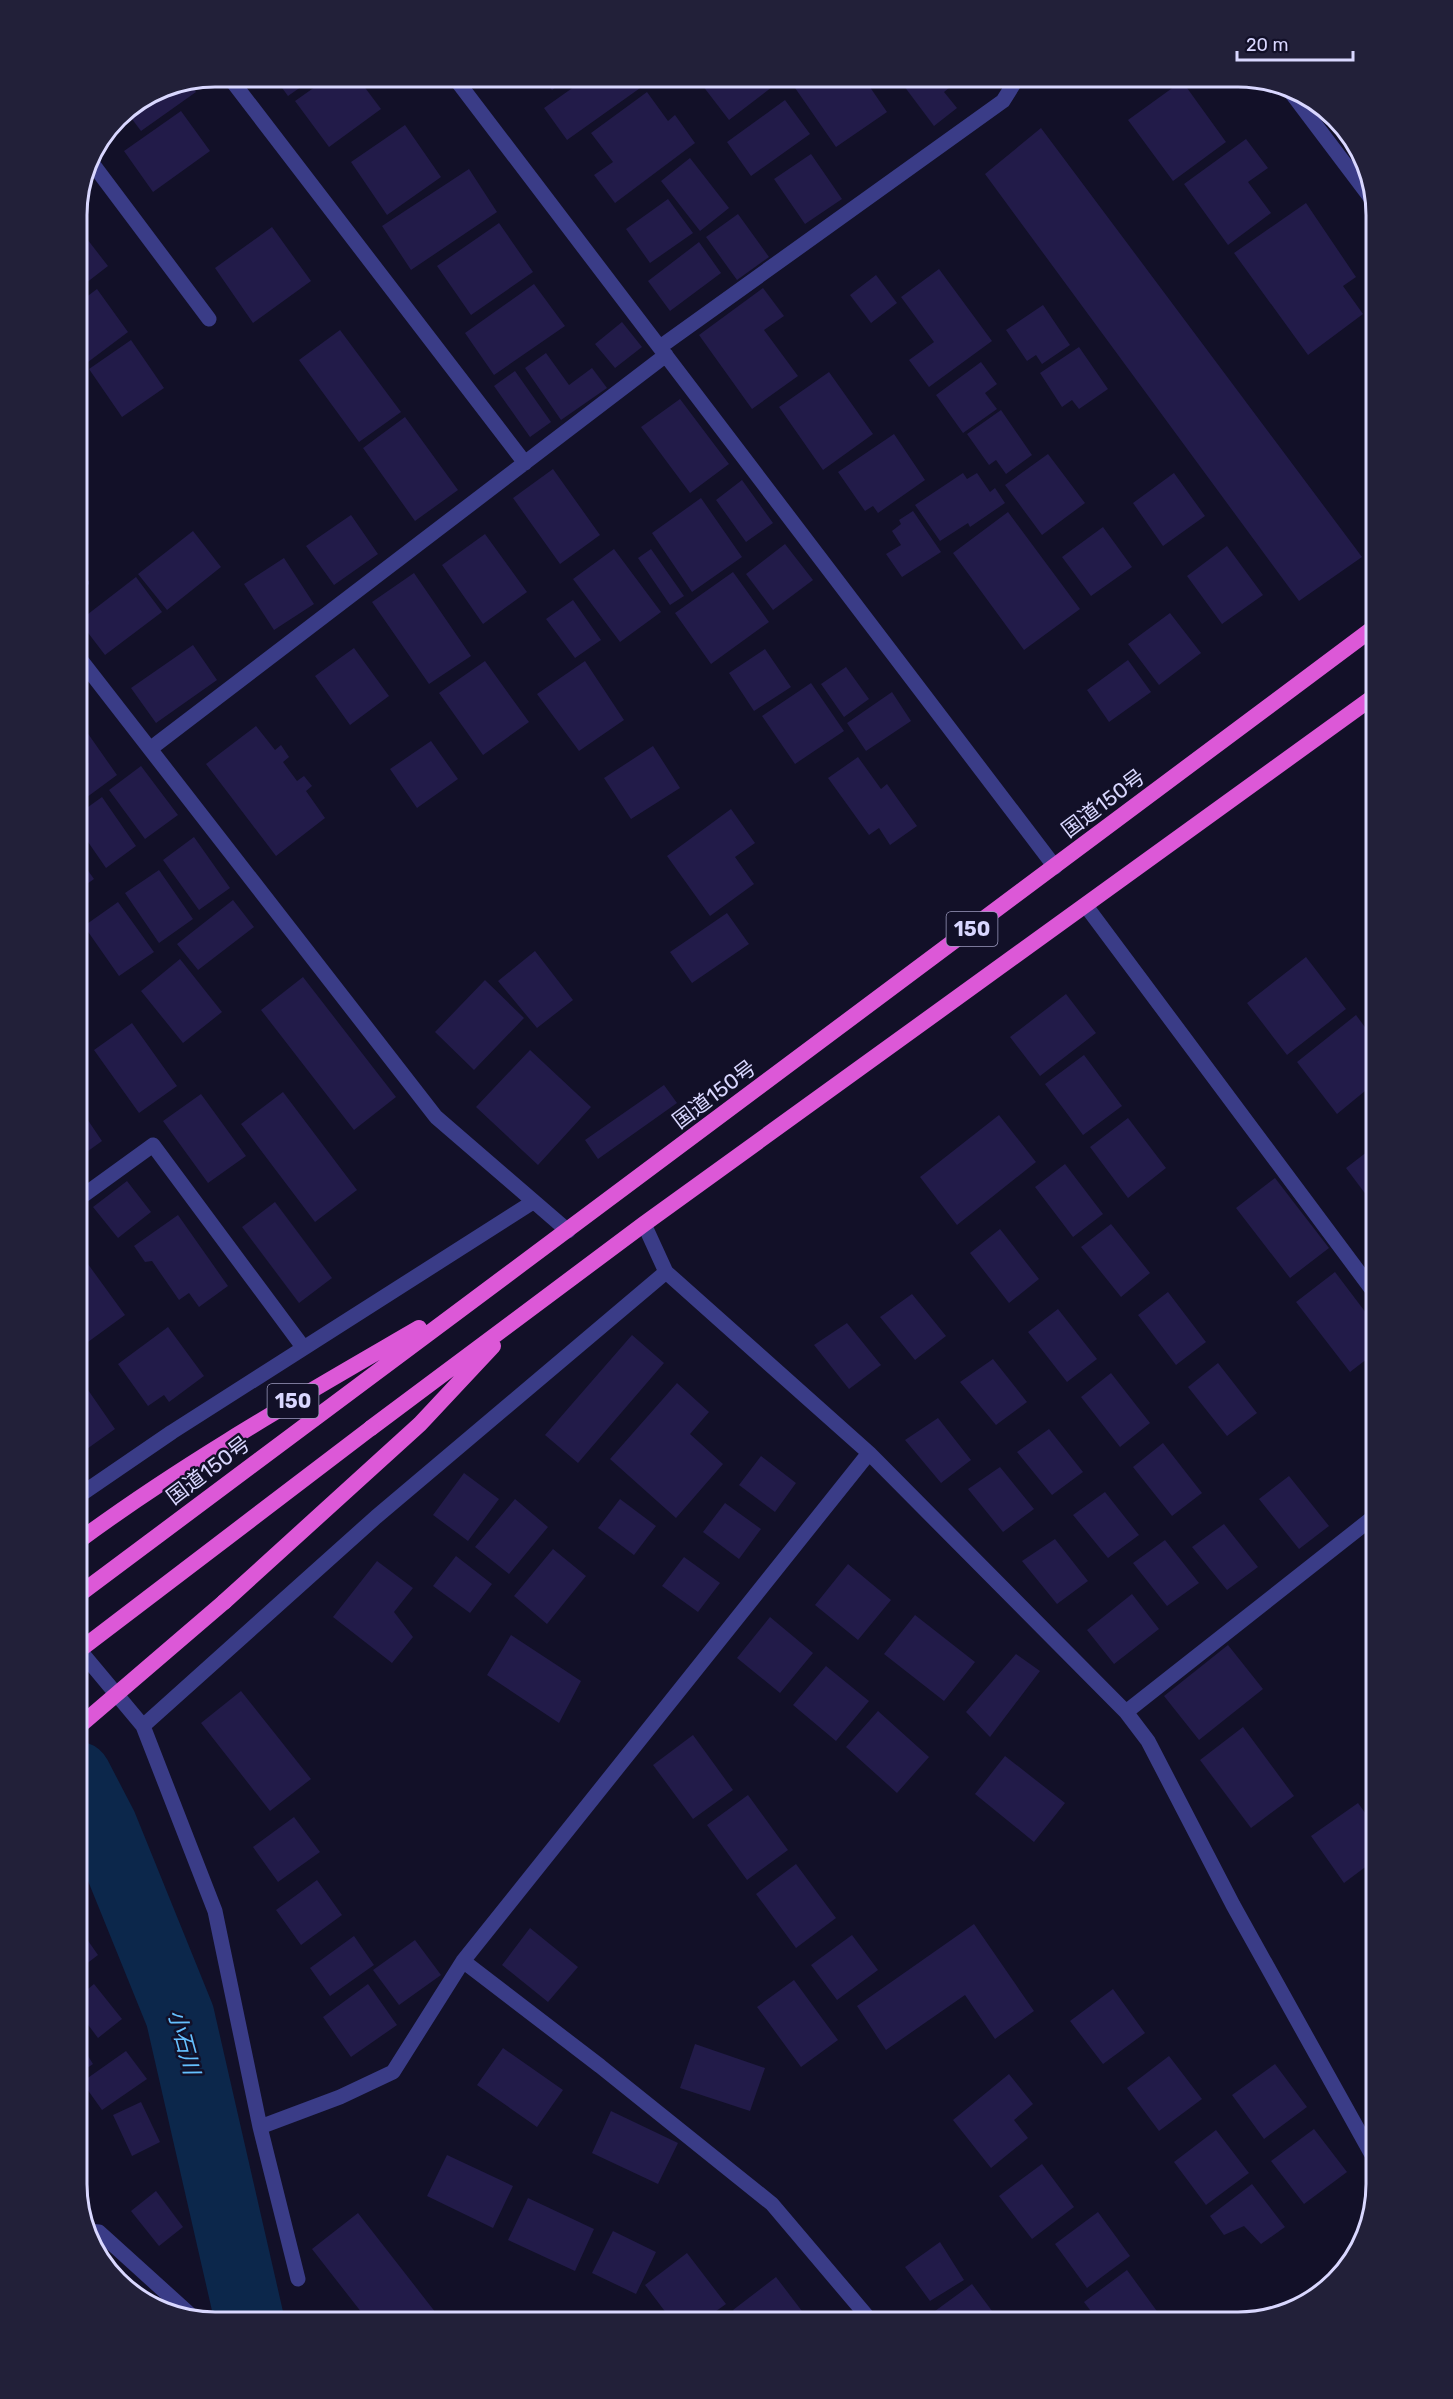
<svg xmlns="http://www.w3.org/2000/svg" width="1453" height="2399" font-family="Rubik,'Noto Sans JP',sans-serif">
<rect width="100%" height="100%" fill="#121028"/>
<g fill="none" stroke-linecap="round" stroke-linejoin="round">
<!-- river -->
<path stroke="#0c274b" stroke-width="69" d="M77,1776L103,1826L180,2016L250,2322"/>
</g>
<!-- building -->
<path fill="#221b49" d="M274,77H315L288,96Z
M329,77H357L381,109L329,147L295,101Z
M542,77H570L552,90Z
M588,77H646L650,81L567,140L544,108Z
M696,77H763L772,87L729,120Z
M805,77H846L851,84L863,77L887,112L836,147L793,85Z
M907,77H951L956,82L944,92L957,108L934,126L901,82Z
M1182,81L1226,142L1173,181L1128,120Z
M189,82L196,92L141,131L126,111L162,87Z
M647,92L668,121L675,115L695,143L615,203L594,175L613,162L591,133Z
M785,100L810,134L751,176L727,142Z
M181,111L210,151L153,192L124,151Z
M405,125L441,177L387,215L351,162Z
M1041,128L1362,557L1299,601L985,174Z
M1246,139L1268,168L1248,182L1271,213L1228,245L1184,184Z
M811,154L842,199L805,224L774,179Z
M690,158L729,208L700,231L661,181Z
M469,169L497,212L411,270L382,226Z
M668,199L693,233L650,263L626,229Z
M1306,203L1356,277L1343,286L1363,314L1308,355L1234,253Z
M738,214L769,257L737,280L706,237Z
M499,223L533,272L471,315L437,266Z
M77,226L108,266L77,290Z
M272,227L311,281L253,323L215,268Z
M699,242L721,273L670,311L648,281Z
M939,269L992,341L929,387L909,360L934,342L901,297Z
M876,275L897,303L871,323L850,295Z
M534,284L565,326L494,375L465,333Z
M763,288L784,316L764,330L798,376L752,409L699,335Z
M97,289L128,332L80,368L77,364V304Z
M1043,305L1070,345L1042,364L1036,355L1027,361L1006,330Z
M622,322L642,347L615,368L595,344Z
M340,330L401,412L359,442L299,360Z
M131,340L164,388L122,417L89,369Z
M1079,347L1108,389L1079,409L1072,400L1062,407L1040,373Z
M546,353L569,385L592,368L607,388L561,420L525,368Z
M981,362L997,384L985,393L997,409L963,433L936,395Z
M515,371L551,422L530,437L494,386Z
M829,372L873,434L823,470L779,407Z
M680,399L729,464L690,493L641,427Z
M1001,410L1032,455L1006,474L996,460L989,465L967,434Z
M405,417L458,490L415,521L363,448Z
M894,434L925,480L878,513L873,506L865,511L838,472Z
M1048,454L1085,503L1042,535L1005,485Z
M553,469L600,535L560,564L513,498Z
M963,473L967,479L977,473L990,492L995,488L1005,503L970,527L968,523L940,541L915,505Z
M1174,473L1205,516L1163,546L1133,503Z
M742,480L773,523L746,542L716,500Z
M701,498L742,557L692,592L652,533Z
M913,511L941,552L902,577L886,554L901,545L892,531L901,524L899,520Z
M1008,512L1080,609L1024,650L953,553Z
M351,515L378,554L334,585L306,546Z
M1103,527L1132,567L1091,596L1062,557Z
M193,531L221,567L167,610L138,574Z
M485,534L527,592L483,624L442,565Z
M785,544L813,580L773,610L746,574Z
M1227,546L1263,595L1222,624L1187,576Z
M614,549L661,612L620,642L573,579Z
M651,549L684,596L670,605L638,558Z
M284,558L314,604L274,630L244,584Z
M733,572L769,622L711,664L675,613Z
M414,573L471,656L429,684L372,602Z
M136,577L162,612L105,655L79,621Z
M573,600L601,640L575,658L546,619Z
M1170,613L1201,653L1159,685L1128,644Z
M193,645L217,680L156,723L131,688Z
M354,648L389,696L350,725L315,676Z
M765,649L791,687L754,711L729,673Z
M1128,660L1151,692L1109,722L1087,690Z
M485,661L529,722L483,755L439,693Z
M585,661L624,720L579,751L537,694Z
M846,667L869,699L844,717L821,684Z
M811,683L844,731L795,764L762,716Z
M892,692L911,721L866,751L847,723Z
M77,718L117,775L83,800L77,791Z
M256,726L275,750L281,745L289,757L283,762L297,781L304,776L312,786L306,791L325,818L276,856L206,764Z
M431,741L458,779L417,808L390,769Z
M653,746L680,788L631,819L604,778Z
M858,757L881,789L887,784L917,826L890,845L879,828L869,835L828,778Z
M141,766L178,815L145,839L109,790Z
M102,797L136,846L106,868L77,826V815Z
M731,809L755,843L735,857L754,884L710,916L667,856Z
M194,837L230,888L199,910L163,860Z
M77,855L94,879L77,891Z
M159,870L193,919L159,943L125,893Z
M233,900L254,927L198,970L177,944Z
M118,902L154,952L119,976L84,926Z
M727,913L749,944L692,983L670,952Z
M535,951L573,1000L537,1028L498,981Z
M1306,957L1346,1009L1287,1055L1247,1003Z
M180,959L222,1012L183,1043L141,991Z
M303,977L396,1097L354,1130L261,1010Z
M485,980L524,1018L474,1070L435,1032Z
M1066,994L1096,1033L1040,1076L1010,1037Z
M1356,1015L1376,1042V1082L1337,1114L1297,1062Z
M132,1023L177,1086L139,1113L94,1050Z
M530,1050L591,1107L538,1165L476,1107Z
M1084,1055L1122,1106L1083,1135L1045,1084Z
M664,1085L677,1103L598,1159L585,1140Z
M283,1092L357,1190L315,1222L241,1124Z
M201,1094L246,1156L208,1183L163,1121Z
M77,1104L102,1141L77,1159Z
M999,1115L1036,1162L957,1225L920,1177Z
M1128,1118L1166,1168L1128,1198L1090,1147Z
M1376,1145V1208L1346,1168Z
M1065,1164L1103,1214L1073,1237L1035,1187Z
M1275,1178L1329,1248L1290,1278L1236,1208Z
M127,1181L151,1212L118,1238L93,1207Z
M275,1202L332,1278L299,1303L242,1227Z
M178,1215L228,1286L199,1307L189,1293L179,1300L152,1261L145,1262L134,1246Z
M1111,1224L1150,1273L1121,1297L1081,1247Z
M1000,1229L1039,1279L1009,1303L970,1253Z
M77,1249L125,1315L77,1350Z
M1335,1272L1376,1326V1352L1350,1372L1296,1302Z
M1168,1292L1206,1342L1176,1365L1138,1315Z
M912,1294L946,1336L915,1360L880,1317Z
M1058,1309L1097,1359L1067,1382L1028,1332Z
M847,1323L881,1365L849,1389L814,1345Z
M168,1327L204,1376L169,1402L164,1395L148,1406L118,1364Z
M632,1335L664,1363L578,1463L545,1435Z
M993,1359L1027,1402L996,1425L960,1382Z
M1218,1363L1257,1413L1227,1436L1188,1387Z
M1111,1373L1150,1423L1120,1447L1081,1397Z
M77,1374L115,1429L77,1456Z
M677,1383L709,1412L690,1434L723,1464L676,1518L610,1459Z
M938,1418L971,1460L941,1483L905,1440Z
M1049,1429L1083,1472L1052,1495L1017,1452Z
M1163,1443L1202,1493L1172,1516L1133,1467Z
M761,1456L796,1483L775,1512L739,1485Z
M1000,1467L1034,1509L1003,1532L968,1489Z
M464,1473L499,1499L468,1541L433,1515Z
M1289,1476L1329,1526L1299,1549L1259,1499Z
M1105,1492L1139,1535L1108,1558L1073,1515Z
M515,1499L548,1527L509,1574L475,1547Z
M620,1499L656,1526L634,1555L598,1528Z
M725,1503L761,1529L739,1559L703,1532Z
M1224,1524L1258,1567L1227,1590L1192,1547Z
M1055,1539L1088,1581L1057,1604L1022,1561Z
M1165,1540L1199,1583L1167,1606L1133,1563Z
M553,1549L586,1576L547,1624L514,1596Z
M456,1556L492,1584L470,1613L433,1586Z
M684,1557L720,1583L698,1612L662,1586Z
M377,1561L413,1588L394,1612L413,1637L392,1663L333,1617Z
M848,1564L891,1600L858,1640L815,1605Z
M1132,1594L1159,1629L1114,1664L1087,1630Z
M915,1615L975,1662L944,1701L884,1654Z
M770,1617L813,1653L780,1693L737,1658Z
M511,1635L581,1681L559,1723L487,1675Z
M1228,1645L1263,1689L1199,1740L1164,1696Z
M1016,1654L1040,1671L990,1737L966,1712Z
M826,1666L869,1701L836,1741L793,1705Z
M241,1691L311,1779L270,1811L201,1723Z
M878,1711L929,1757L897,1793L846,1747Z
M1243,1727L1294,1796L1251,1828L1200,1760Z
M693,1735L733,1790L693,1819L653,1765Z
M1005,1756L1065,1803L1034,1842L975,1794Z
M748,1795L788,1850L747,1880L707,1825Z
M1358,1803L1376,1828V1859L1344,1883L1311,1836Z
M294,1817L320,1852L278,1882L253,1847Z
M796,1864L836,1918L796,1948L756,1894Z
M317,1880L342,1915L301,1945L276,1910Z
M974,1924L1034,2011L995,2039L965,1995L886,2050L857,2006Z
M77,1925L98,1955L77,1971Z
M530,1928L578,1967L548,2002L502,1965Z
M852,1935L878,1970L837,2000L811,1965Z
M354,1936L374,1965L330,1996L310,1968Z
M415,1940L441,1975L399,2005L373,1970Z
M794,1980L838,2040L801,2067L757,2007Z
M94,1984L122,2019L98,2038L77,2010V1998Z
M368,1984L397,2025L351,2057L323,2017Z
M1113,1989L1145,2033L1103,2064L1070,2021Z
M77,2038L93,2064L77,2075Z
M695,2044L765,2068L750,2111L680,2088Z
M503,2048L563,2090L537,2127L477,2085Z
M126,2051L147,2079L102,2110L82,2082Z
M1169,2056L1202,2099L1159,2131L1127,2088Z
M1275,2064L1307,2107L1264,2139L1232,2095Z
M1009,2074L1033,2104L1014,2120L1028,2138L991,2168L953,2120Z
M141,2102L160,2142L132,2156L113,2115Z
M611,2111L678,2143L658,2184L592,2153Z
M77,2120L86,2131L77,2139Z
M1314,2129L1347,2172L1304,2204L1271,2161Z
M1216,2130L1249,2173L1206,2205L1174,2162Z
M447,2155L513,2186L493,2228L427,2196Z
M1042,2164L1074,2207L1032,2239L999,2196Z
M1252,2184L1285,2227L1261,2244L1244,2226L1224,2235L1210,2216Z
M156,2191L183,2227L159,2246L131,2211Z
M528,2198L594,2229L575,2271L508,2240Z
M1098,2212L1130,2256L1087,2288L1055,2244Z
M358,2213L443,2322H369L312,2249Z
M613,2231L656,2252L636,2294L592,2273Z
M940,2242L964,2280L930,2301L905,2267Z
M687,2253L726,2304L701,2322H673L645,2285Z
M1127,2270L1159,2314L1147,2322H1099L1084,2302Z
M776,2277L805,2315L795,2322H742L733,2310Z
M972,2284L998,2319L994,2322H920Z"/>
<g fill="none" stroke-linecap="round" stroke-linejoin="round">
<!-- minor -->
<path stroke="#3a3c87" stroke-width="15" d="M229,77L525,463
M454,77L1055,867
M89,159L209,319
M660,347L1003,101L1018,77
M77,586L81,583L77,578
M77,655L436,1117L568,1231
M150,749L666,355
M1086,906L1376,1295
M77,1200L153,1145L303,1347
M644,1224L666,1272L869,1453L1126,1712L1148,1741L1233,1905L1376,2162
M77,1497L172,1432L533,1202
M77,1647L143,1726L215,1911L260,2127L298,2279
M1126,1712L1376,1515
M143,1726L376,1517L666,1272
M463,1961L600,2066L772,2204L872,2322
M260,2127L340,2097L393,2072L463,1961L869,1453"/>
<!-- tertiary -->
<path stroke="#3a3c87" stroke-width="15" d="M1290,91L1373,201
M87,2231L99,2232L194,2318"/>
<!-- trunk -->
<path stroke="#dc58d7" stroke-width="16" d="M371,1428L644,1224L1376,695
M77,1542C185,1462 302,1396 419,1328
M77,1596L1376,626
M224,1602L420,1424L493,1346"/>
<!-- trunk-bridge -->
<path stroke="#dc58d7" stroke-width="16" d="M77,1652L371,1428
M77,1728L224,1602"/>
</g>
<g text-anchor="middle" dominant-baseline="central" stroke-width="5" stroke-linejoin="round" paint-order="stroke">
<!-- shield labels -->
<g fill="#121028" stroke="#9d9bbe" stroke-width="1.5">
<rect x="946.5" y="912" width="51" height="34" rx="4.5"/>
<rect x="267.5" y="1384" width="51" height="34" rx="4.5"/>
</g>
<g font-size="20" font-weight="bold" fill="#d9d7ff">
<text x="972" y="929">150</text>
<text x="293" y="1401">150</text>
</g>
<!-- street labels -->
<g font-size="21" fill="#d9d7ff" stroke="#121028">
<text transform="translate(1103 803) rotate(-37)">国道150号</text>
<text transform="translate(714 1094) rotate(-37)">国道150号</text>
<text transform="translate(208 1470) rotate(-37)">国道150号</text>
</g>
<!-- water labels -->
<g font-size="22" font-style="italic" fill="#65c0ff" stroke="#121028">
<text transform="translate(184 2042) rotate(75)">小石川</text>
</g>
</g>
<!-- crop -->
<path d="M0 0H1453V2399H0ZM215 87H1238A128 128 0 0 1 1366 215V2184A128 128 0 0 1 1238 2312H215A128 128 0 0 1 87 2184V215A128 128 0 0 1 215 87Z" fill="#222039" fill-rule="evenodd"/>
<path fill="none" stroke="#d9d7ff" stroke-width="3" d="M215 87H1238A128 128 0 0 1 1366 215V2184A128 128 0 0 1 1238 2312H215A128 128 0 0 1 87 2184V215A128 128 0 0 1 215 87Z"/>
<!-- scale -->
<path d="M1237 51v9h116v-9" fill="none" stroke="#d9d7ff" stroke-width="3"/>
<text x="1246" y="51" font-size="18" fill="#d9d7ff" stroke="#121028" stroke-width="4.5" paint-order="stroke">20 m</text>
</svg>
